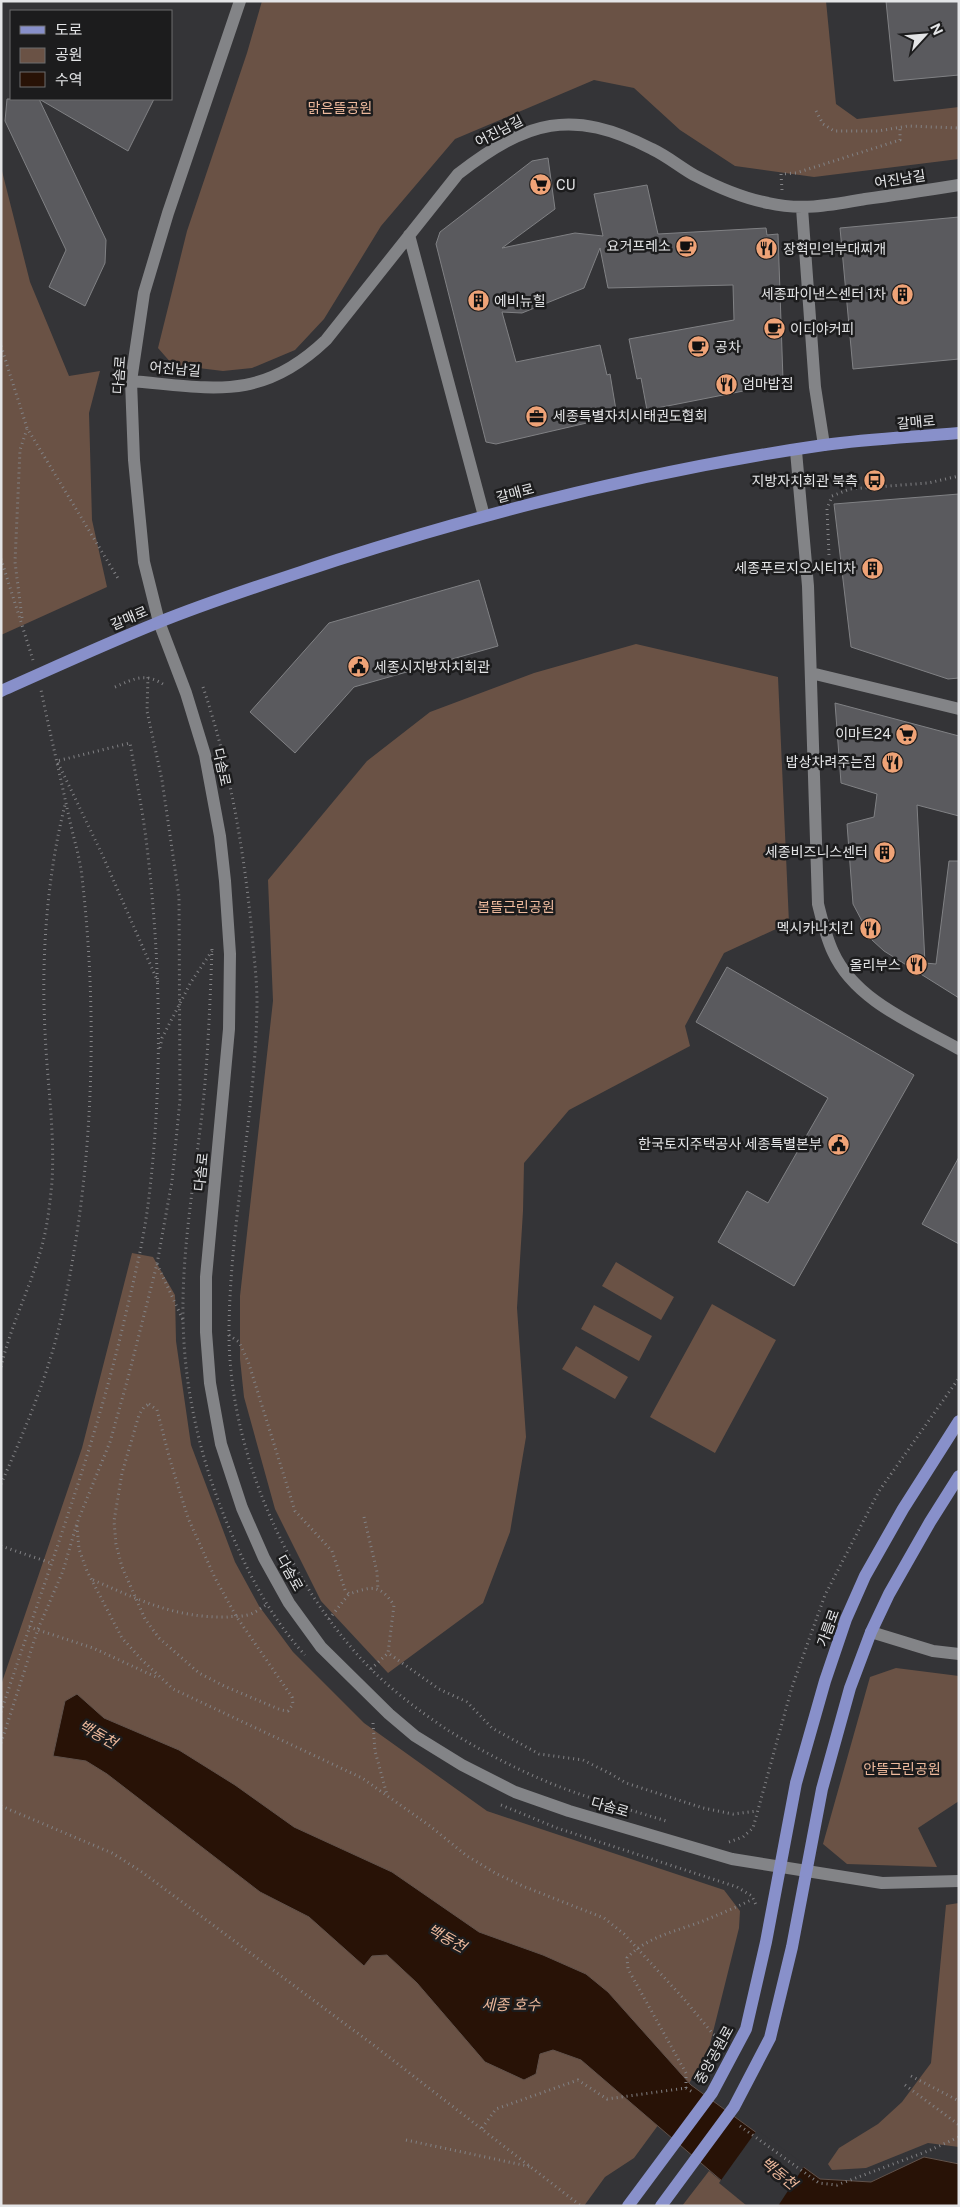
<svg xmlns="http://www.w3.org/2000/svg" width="960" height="2207" font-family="'Public Sans','Noto Sans KR',sans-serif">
<rect width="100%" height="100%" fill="#343437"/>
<!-- green -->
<path fill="#6a5245" d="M262,1H826L836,104L857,119L959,107V159L814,177L735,166L680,130L634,88L594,80L455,139L381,226L324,319L295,350L252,368L223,371L190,367L179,372L158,348L187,231L247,53Z
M1,167L30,282L69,376L100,371L89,413L92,520L107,587L1,635Z
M636,644L778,677L789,923L724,953L685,1026L690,1046L569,1110L524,1163L523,1211L517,1308L526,1437L510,1532L483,1603L388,1673L321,1601L275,1509L244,1397L240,1359V1296L273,1001L268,880L367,761L430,712L534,673Z
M132,1253L153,1257L175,1295L176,1341L191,1445L235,1562L259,1606L293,1652L364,1723L487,1811L724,1890L740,1911L739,1928L706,2060L634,2158L605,2177L584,2206H1V1685L82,1448Z
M616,1262L674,1297L661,1320L602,1286Z
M712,1304L776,1340L715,1453L650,1417Z
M594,1305L652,1336L639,1361L581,1329Z
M576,1346L628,1377L615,1399L562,1369Z
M896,1668L959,1676V1801L918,1828L937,1867L847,1864L823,1844L870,1677Z
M959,1903V2147L928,2143L866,2168L832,2170L828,2164L839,2148L878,2124L902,2102L931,2063L946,1905Z
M709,2171L751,2206H682Z"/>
<!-- water -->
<path fill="#281206" stroke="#60514a" d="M77,1694L104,1718L179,1750L235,1785L294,1827L392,1872L479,1932L543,1955L586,1974L608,1992L691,2085L820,2179L871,2182L924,2157L959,2164V2206H751L581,2060L553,2050L540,2054L536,2074L524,2080L485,2062L417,1983L387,1955L372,1956L364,1966L309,1917L260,1892L107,1774L86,1761L53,1756L65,1701Z"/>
<!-- pier -->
<path fill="#343437" d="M757,2130L805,2165L778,2206H747L719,2183Z"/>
<!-- building -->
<path fill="#5a5a5e" stroke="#808184" d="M886,1H959V75L894,81Z
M7,99H154L128,151L39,99L106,240L105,263L85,306L49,287L66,250L5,121Z
M548,158L555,209L502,248L575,233L603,236L594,194L647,185L658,234L766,228L767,235L778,234L783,380L779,384L647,410L641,378L637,379L629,339L734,320L733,285L608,288L600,248L584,288L522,313L502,312L516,362L600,345L607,375L610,374L617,416L496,444L486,442L436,244L440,232L532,161Z
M959,217V359L853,369L840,228Z
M959,494V678L948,679L851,647L834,504Z
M479,580L498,646L354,687L295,753L250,712L329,623Z
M835,703L959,736V816L917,805L925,963L936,964L949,861H959V998L884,951L872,940L853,904L847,824L874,817L877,794L841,783Z
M727,967L914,1075L794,1286L718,1242L747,1191L768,1203L828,1098L696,1022Z
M959,1157V1244L922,1224Z"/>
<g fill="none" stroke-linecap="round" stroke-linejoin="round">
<!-- path -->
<path stroke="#828285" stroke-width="3" stroke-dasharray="1 4" stroke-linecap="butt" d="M816,111L823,124L834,131H878L908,126L959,128
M782,190L781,174L796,173L900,140V127
M1,346L27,428L119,580
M829,555L827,509L832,496L850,489L928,483L959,476
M1,559L33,660
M22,618L15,562L20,450L27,429
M115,687C136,678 145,672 166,686
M203,687C230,767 244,850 252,934C254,957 257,980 257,1003C256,1112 230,1220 229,1330C228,1448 286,1579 366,1664C390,1689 418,1710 446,1729C476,1748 510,1766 543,1780C582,1797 625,1808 666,1821
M212,949C210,1004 208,1059 202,1114C194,1181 182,1250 183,1317C184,1393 202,1467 233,1537C251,1579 273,1620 305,1655
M160,1048L162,1038L191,982L212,951
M157,1264L183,1320
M229,1335L239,1342L248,1361L295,1511L332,1551L345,1590L349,1594C373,1586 379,1584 394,1605L388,1653L439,1689L467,1702L492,1728L539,1754L583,1760L611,1774L626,1783L703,1808L733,1814L757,1811
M1,1367C11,1324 32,1284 43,1242C48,1222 50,1202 52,1182C55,1131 47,1081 45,1031C41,958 47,876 65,805
M149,1404L157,1410L170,1460L188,1518L215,1578L236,1616L292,1697L293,1704L288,1711L281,1710L224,1686L199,1673L159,1638L145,1619L122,1567L116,1544L114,1521L122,1473L139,1415L144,1407Z
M1,1484C23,1434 46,1381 59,1327C93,1182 99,1025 82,877C80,857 73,837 69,817C60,775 50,733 41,690
M364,1517L377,1572L378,1590
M77,1526L79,1549L87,1571L122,1638L141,1659L173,1689L362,1778L430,1826L467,1856L497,1874L525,1887L604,1918L624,1934L684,1999L713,2034L722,2041
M1,1546L51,1563
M93,1580C140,1600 174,1618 227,1617C235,1616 246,1617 253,1613C258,1611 262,1607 266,1605
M329,1619L349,1594
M29,1627L93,1648L156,1677
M371,1669L388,1653
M1,1712C44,1581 94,1452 125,1317C134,1280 143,1243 148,1205C163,1086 161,965 147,847C143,812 136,778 130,743L57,761L102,854L158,982
M373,1723L375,1751L387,1795
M1,1743L38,1629L63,1571L77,1523L110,1442L128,1378L157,1264L172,1181L180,1100L179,897L162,780L147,711L148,676
M501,1805L557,1828L737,1887L752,1896L757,1907
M1,1806L112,1853L142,1872L376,2047L581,2206
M729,1842L743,1837L753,1828L792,1687L825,1595L879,1491L959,1378
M911,2076L959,2101
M905,2085L959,2125
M686,2088V2073L628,1969L627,1958C646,1937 677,1931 703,1921C720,1914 737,1907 753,1899
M740,2126L819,2183L837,2185L928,2151L959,2137
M482,2128L496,2109L578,2080L607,2099L686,2088L694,2093
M406,2140L532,2167"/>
<!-- street -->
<path stroke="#838487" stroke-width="12" d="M240,1L168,213L144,293L131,381L134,460L144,562L159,622L186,693L205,755L220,836L225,881L230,954L229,1029L206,1277V1332L210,1383L221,1444L242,1508L264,1558L289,1603L321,1647L389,1714L415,1736L462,1765L515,1792L569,1811L732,1859L882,1883L959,1881
M802,208L815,387L824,445
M409,235L484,516
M131,381C213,388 261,402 326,340L458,174C527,121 571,107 652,149C667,156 680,167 694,175C717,187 742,198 768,203C802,211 831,205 865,199C896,195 928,190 959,185
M796,451L808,586L818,904C822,920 826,937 833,952C855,1001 915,1024 959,1049
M811,673L959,709
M871,1632L933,1651L959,1654"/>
<!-- primary -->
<path stroke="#8890ca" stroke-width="12" d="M1,691C53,668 105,644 157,623C216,599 277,580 337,560C496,509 658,469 824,445C868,439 914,437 959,433
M628,2206L712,2093L746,2029L766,1942L796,1783L825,1681L846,1619L865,1576L903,1509L959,1421
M661,2206L734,2107L770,2038L792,1947L822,1789L850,1688L871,1632L889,1594L930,1522L959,1476"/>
</g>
<!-- icons -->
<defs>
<symbol id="supermarket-disc" viewBox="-11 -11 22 22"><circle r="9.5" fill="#efa377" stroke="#1c1c1d"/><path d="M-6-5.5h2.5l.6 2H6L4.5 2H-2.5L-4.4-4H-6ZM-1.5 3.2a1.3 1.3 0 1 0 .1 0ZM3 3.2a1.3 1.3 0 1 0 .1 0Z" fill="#111"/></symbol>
<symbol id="cafe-disc" viewBox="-11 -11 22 22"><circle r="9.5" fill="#efa377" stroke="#1c1c1d"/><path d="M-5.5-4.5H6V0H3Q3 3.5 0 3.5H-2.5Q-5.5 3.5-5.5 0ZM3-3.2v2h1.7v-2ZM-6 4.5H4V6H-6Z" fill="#111"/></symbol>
<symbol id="restaurant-disc" viewBox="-11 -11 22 22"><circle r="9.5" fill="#efa377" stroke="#1c1c1d"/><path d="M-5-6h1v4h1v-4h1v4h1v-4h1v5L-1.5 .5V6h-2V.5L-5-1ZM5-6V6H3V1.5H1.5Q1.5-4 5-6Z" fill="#111"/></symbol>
<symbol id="building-disc" viewBox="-11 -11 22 22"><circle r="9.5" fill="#efa377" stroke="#1c1c1d"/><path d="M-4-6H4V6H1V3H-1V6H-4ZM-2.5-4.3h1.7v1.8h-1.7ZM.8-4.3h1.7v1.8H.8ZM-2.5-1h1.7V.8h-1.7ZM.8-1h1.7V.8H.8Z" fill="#111"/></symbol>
<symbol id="office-disc" viewBox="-11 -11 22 22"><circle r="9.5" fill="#efa377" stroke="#1c1c1d"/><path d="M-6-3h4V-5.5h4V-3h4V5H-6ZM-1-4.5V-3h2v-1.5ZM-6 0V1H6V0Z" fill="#111"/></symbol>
<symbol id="bus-disc" viewBox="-11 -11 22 22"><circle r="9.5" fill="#efa377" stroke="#1c1c1d"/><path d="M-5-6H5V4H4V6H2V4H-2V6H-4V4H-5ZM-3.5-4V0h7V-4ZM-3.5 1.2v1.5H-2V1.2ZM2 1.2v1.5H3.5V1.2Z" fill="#111"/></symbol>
<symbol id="civic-disc" viewBox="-11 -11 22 22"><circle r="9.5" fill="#efa377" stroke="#1c1c1d"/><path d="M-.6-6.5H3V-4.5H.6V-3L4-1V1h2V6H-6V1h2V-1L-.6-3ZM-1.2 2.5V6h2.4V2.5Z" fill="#111"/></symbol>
</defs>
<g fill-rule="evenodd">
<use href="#supermarket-disc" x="528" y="172" width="25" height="25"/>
<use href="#cafe-disc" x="674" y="234" width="25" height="25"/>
<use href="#restaurant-disc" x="754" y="236" width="25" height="25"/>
<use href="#building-disc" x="890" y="282" width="25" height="25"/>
<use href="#building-disc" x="466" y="288" width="25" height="25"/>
<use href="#cafe-disc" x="762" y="316" width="25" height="25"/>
<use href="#cafe-disc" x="686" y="334" width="25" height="25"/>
<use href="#restaurant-disc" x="714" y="372" width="25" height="25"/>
<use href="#office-disc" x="524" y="404" width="25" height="25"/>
<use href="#bus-disc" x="862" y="468" width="25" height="25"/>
<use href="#building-disc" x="860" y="556" width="25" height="25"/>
<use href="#civic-disc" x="346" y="654" width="25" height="25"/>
<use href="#supermarket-disc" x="894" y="722" width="25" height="25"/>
<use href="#restaurant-disc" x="880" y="750" width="25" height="25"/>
<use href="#building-disc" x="872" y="840" width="25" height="25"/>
<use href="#restaurant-disc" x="858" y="916" width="25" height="25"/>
<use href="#restaurant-disc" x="904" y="952" width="25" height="25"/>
<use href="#civic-disc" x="826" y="1132" width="25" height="25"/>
</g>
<g text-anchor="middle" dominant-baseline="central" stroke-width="5" stroke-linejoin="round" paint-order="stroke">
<!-- park labels -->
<g font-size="14" fill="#eeba9d" stroke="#1c1c1d">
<text x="340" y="108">맑은뜰공원</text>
<text x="516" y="907">봄뜰근린공원</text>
<text x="902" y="1769">안뜰근린공원</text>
</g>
<!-- street labels -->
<g font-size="14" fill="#e4e5e7" stroke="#1c1c1d">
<text transform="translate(499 131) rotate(-27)">어진남길</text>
<text transform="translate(900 179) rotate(-9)">어진남길</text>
<text transform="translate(175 369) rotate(5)">어진남길</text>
<text transform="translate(119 375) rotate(-86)">다솜로</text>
<text transform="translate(916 422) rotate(-5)">갈매로</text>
<text transform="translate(515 493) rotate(-15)">갈매로</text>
<text transform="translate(129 618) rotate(-23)">갈매로</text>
<text transform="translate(222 767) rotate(78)">다솜로</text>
<text transform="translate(201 1172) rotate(-84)">다솜로</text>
<text transform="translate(290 1573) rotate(61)">다솜로</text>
<text transform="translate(828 1628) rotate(-70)">가름로</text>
<text transform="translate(610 1807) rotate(16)">다솜로</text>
<text transform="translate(714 2055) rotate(-61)">중앙공원로</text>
</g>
<!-- poi labels -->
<g font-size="14" fill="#e4e5e7" stroke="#1c1c1d" text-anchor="end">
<text x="556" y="185" text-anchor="start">CU</text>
<text x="671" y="246">요거프레소</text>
<text x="783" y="249" text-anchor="start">장혁민의부대찌개</text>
<text x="886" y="294">세종파이낸스센터 1차</text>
<text x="494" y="301" text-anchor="start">에비뉴힐</text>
<text x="790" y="329" text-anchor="start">이디야커피</text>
<text x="715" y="347" text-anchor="start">공차</text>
<text x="742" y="384" text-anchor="start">엄마밥집</text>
<text x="553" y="416" text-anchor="start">세종특별자치시태권도협회</text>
<text x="858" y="481">지방자치회관 북측</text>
<text x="856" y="568">세종푸르지오시티1차</text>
<text x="374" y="667" text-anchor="start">세종시지방자치회관</text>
<text x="891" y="734">이마트24</text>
<text x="876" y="762">밥상차려주는집</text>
<text x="868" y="852">세종비즈니스센터</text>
<text x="854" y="928">멕시카나치킨</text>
<text x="901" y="965">올리부스</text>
<text x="822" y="1144">한국토지주택공사 세종특별본부</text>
</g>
<!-- water labels -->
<g font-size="15" font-style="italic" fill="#ecb89b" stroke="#1c1c1d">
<text transform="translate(98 1734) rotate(29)">백동천</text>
<text transform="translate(447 1938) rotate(29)">백동천</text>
<text x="511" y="2004">세종 호수</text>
<text transform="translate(779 2173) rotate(39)">백동천</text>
</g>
</g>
<!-- border -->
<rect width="960" height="2207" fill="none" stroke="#e4e5e7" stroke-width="5"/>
<!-- legend -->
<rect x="10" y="10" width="162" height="90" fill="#1c1c1d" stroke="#6c6c6e"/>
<rect x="20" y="26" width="25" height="8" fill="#8890ca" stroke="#6c6c6e"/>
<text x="55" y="35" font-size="15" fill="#e4e5e7">도로</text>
<rect x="20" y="48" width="25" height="15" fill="#6a5245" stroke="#6c6c6e"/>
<text x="55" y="60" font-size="15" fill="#e4e5e7">공원</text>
<rect x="20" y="72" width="25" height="15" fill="#281206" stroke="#6c6c6e"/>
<text x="55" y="85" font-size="15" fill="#e4e5e7">수역</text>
<!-- north arrow -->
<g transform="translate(925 35) rotate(64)" stroke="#1c1c1d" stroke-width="4" paint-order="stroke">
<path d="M0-4L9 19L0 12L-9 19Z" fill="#e4e5e7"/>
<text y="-8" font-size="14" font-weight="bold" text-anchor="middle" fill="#e4e5e7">N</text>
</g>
</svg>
